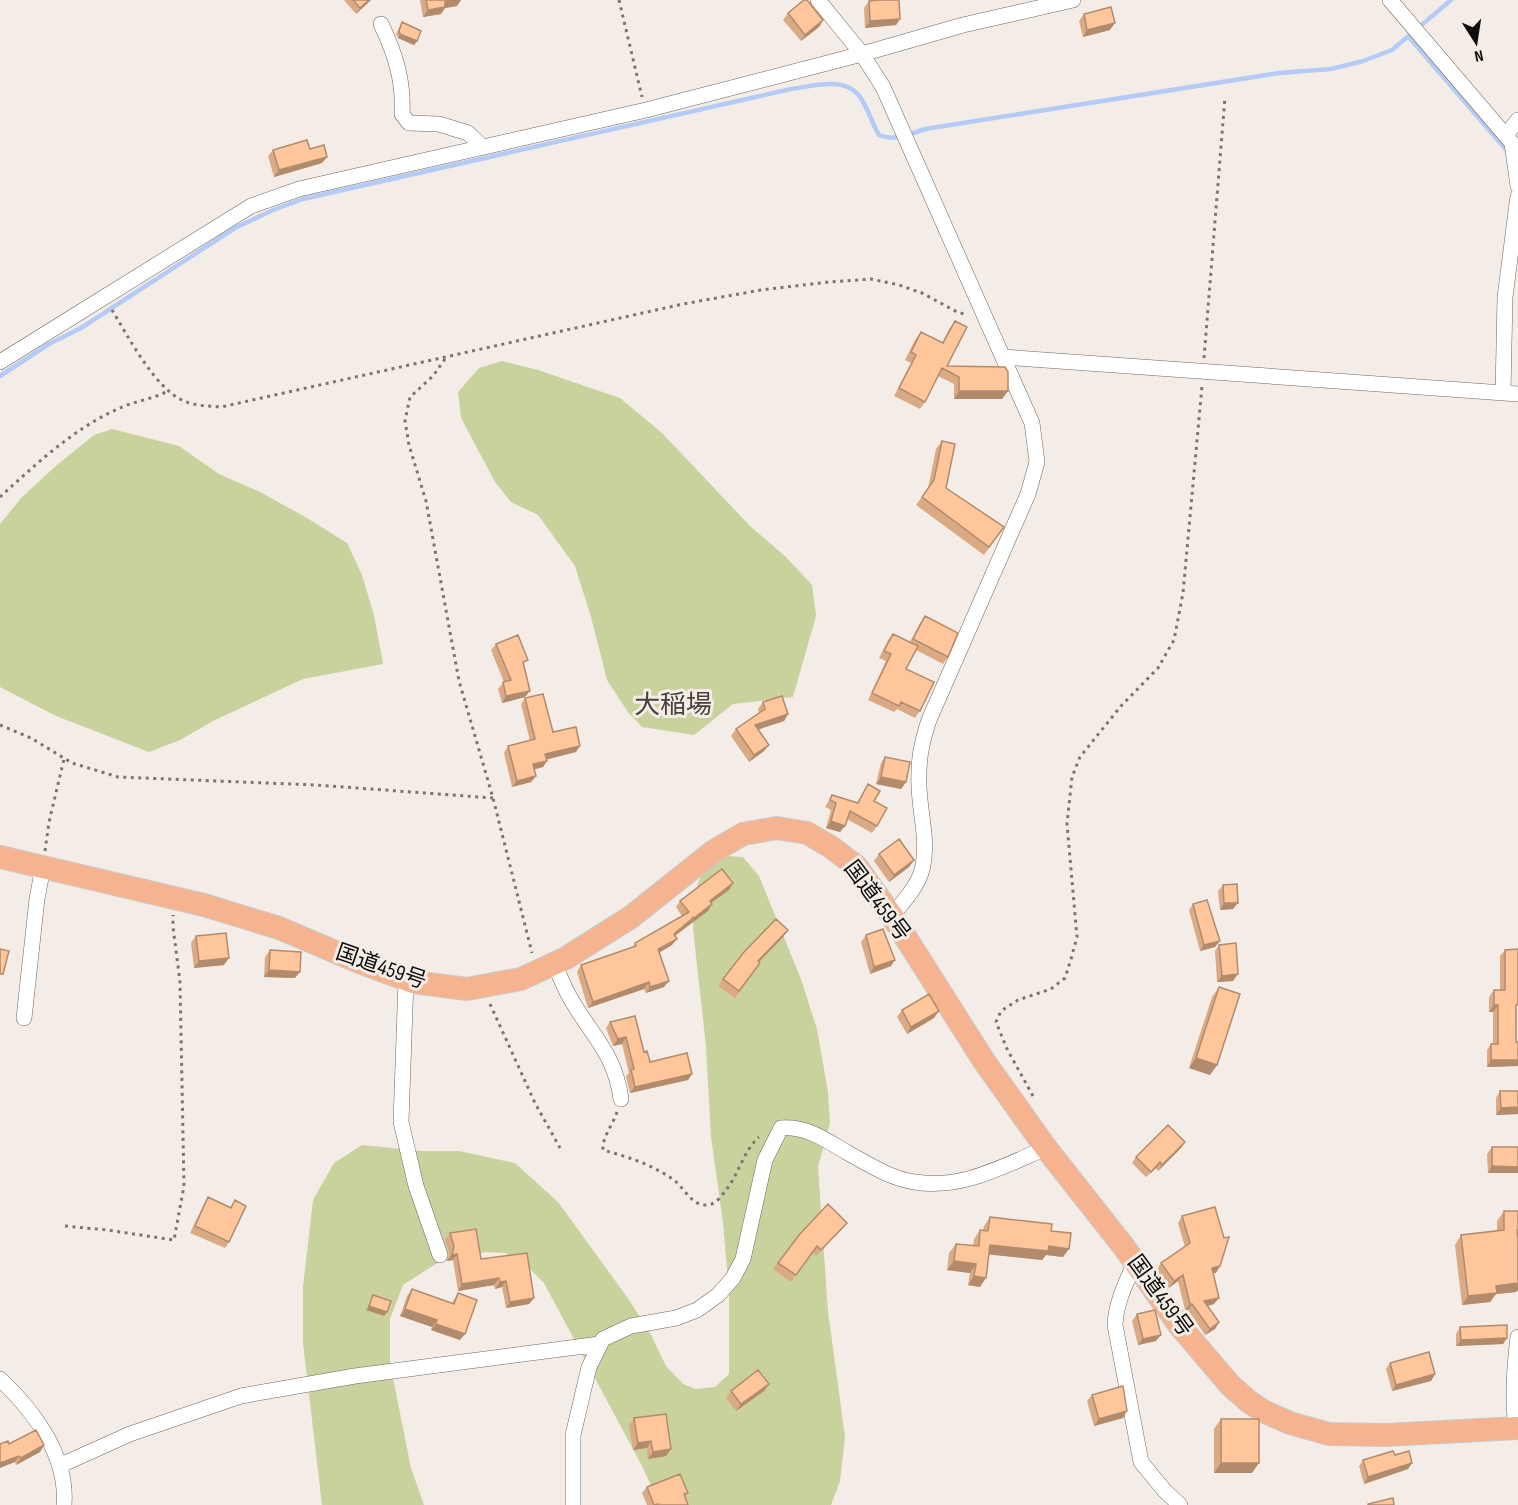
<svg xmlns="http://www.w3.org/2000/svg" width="1518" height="1505" font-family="'Sofia Sans Condensed','Noto Sans JP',sans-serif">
<rect width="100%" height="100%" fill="#f4ede7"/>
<!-- green -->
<path fill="#c9d19d" d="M502,361L538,370L620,398L662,433L750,526L786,557L812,585L816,616L793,697L733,704L694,735L642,727L628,712L607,680L591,617L575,566L538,515L511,502L495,482L461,418L458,392L479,368Z
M112,429L179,446L219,474L260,492L307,518L347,543L362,575L374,615L383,664L303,679L213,721L180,740L149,752L56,716L0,687V524L22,497L57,465L94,435Z
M728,856L743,857L759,876L801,979L817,1029L828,1092L830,1123L818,1167L828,1311L845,1437L840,1481L831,1505H660L642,1466L544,1283L524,1263L505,1253L486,1252L439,1262L403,1285L390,1319V1363L411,1468L424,1505H322L303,1343V1287L313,1200L334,1163L362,1145L422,1151H459L515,1163L558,1202L627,1297L649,1331L666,1366L683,1384L696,1389L715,1387L729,1374V1294L723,1222L711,1137L706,1046L693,929L695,892L704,866Z"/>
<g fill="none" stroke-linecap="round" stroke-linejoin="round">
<!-- stream -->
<path stroke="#b4cbf5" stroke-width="4.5" d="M1408,36L1508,152
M0,376L49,344L81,328L235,228L273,210L303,199L791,89C814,86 848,75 862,100C869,111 872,123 879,135C895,142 909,134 925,129L1279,73L1331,69L1363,61L1392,50L1451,0"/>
<defs>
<path id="minor" d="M818,0L862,54L883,87L1032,423L1037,462L1028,494L929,720C921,744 918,761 919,787C920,813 928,840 923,865C920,885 904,900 892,916
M1390,0L1512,143L1518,186
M381,24C395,53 404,81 402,114L409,123L439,124L468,133L483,147
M1506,135L1518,120
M1003,357L1518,394
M0,362L251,206L299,189L646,110L862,54L963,25L1073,0
M1503,393L1505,297L1518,196
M554,964C559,974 563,984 568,994C589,1033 615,1052 621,1099
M406,980L401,1122L416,1186L440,1255
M24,1018L37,899L43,867
M1135,1262C1126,1283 1116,1302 1115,1325L1141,1462L1164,1490L1180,1505
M0,1379C34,1411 68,1456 64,1505
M1516,1428C1512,1397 1514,1369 1518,1337
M61,1465L130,1434L241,1396L355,1376L600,1344
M573,1505V1435L589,1367L603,1339L631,1326L676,1318L697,1310L718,1295L733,1278L743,1259L765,1160L781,1128C807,1126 826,1140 848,1153C868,1164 891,1179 915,1182C961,1190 1004,1166 1046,1148"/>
<path id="highway" d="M0,857L204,905L279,928L359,962L413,982L467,989L521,979L566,958L631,917L714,851L743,834L777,828L807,833L831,847L856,866L892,916L984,1061L1046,1148L1124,1247L1179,1325L1230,1385L1248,1401L1263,1411L1290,1423L1329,1434L1386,1435L1518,1428"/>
</defs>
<!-- minor casing -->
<use href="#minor" stroke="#6c6661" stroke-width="16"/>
<!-- highway casing -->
<use href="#highway" stroke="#cacac9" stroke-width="24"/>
<!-- path -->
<path stroke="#7a7571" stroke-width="3" stroke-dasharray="3 4.5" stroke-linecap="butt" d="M619,0L642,97
M112,310C128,336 155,389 184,401C195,406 208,406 221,407L683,304L761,290L829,282L871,279L899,285L922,293L959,313L968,314
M1204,358L1225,97
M445,359L433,376L410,397L405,421L409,445L426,501L459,681L493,798L532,953
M0,497C36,464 74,428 120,408C135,401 153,399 168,391
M0,725L31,738L72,763L118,777L316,785L493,798
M45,851L49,822L64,759
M490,1004L535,1103L560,1148
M1033,1096L1007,1049L996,1022L1001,1011L1018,1000L1051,989L1065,978L1071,959L1077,937L1067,824L1072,777L1080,757L1121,706L1158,668L1174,640L1183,593L1202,386
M617,1112C613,1125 602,1137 603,1150C628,1157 654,1165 675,1181C685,1189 692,1206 707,1205C715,1205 721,1197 725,1191C739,1175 743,1151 759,1137
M65,1226L107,1230L174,1240L184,1186L180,982L173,927V915"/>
<!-- minor -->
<use href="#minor" stroke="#fff" stroke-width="15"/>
<!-- highway -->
<use href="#highway" stroke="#f5b390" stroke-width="22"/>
</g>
<!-- wall -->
<path fill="#daaa84" d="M344,0H371L356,14Z
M420,0H461L457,6L445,8L441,14L423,17Z
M869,1L900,19L896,25L865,28L864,8Z
M788,13L823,20L819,27L801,41L783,20Z
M1084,14L1110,30L1083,37L1079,21Z
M402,22L417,41L414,45L398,38L396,34Z
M310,149L327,157L322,163L274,177L268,156L273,150Z
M955,321L947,366L1008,391L1002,399H954V384L938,376L925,402L920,409L894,396L911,363L905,360L915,340L921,332L942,343L949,329Z
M942,441L946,488L1004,527L984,555L916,505L928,488L936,449Z
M925,616L948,657L943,664L916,650L906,669L920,711L915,718L897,709L894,712L868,700L886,661L879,658L888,640L893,634L910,642L920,623Z
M496,644L524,666L525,697L502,703L498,689L504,682L491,650Z
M525,698L553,732L576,752L547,759V761L543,767L534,769L536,776L531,782L512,787L504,753L508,746L530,741L521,704Z
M763,702L788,714L784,721L758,729L769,745L764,751L749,762L731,736L736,729L759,713L758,709Z
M885,757L906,782L901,789L876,784L881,763Z
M868,784L874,801L877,826L872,833L847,819L840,832L826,828L831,810L825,807L832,795L857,803Z
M879,854L914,860L909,867L889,882L874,861Z
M1223,885L1233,909L1220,910L1218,891Z
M729,890L711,903L708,911L675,936L672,945L659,953L664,987L646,993L644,989L588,1008L577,972L581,965L632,948L635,943L682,916L676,907L680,901Z
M1193,904L1215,947L1200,951L1189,910Z
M788,930L783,937L759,962L760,963L735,998L718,986L723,979Z
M866,935L891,966L870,974L861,942Z
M196,936L224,965L194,968L191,943Z
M1219,945L1233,981L1217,982L1215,951Z
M270,950L295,978L264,977L265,957Z
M1505,950L1517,1012L1516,1042H1518V1066L1487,1067V1050L1491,1044H1493V1012H1489V997L1494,990H1500V956Z
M1219,987L1217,1065L1210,1075L1189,1068L1212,997Z
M902,1010L934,1018L907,1034L897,1017Z
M610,1022L644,1052L650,1062L692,1074L688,1080L630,1093L626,1076L629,1073L622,1044L613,1046L606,1028Z
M1500,1091H1518V1114L1496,1115V1098Z
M1185,1142L1181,1148L1158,1171L1156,1168L1146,1177L1132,1163L1136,1157Z
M1492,1147H1518L1488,1173L1487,1154Z
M208,1197L230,1207L235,1200L229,1242L225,1248L190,1233L204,1204Z
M1504,1211L1518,1283V1290L1516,1292L1496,1294L1490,1302L1462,1305L1455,1245L1461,1235L1497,1231V1221Z
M1182,1216L1216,1273H1213L1214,1304L1208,1306L1219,1322L1215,1329L1205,1335L1188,1310H1185L1178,1281L1169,1288L1157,1270L1161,1263L1185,1247L1178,1223Z
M990,1217L1051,1231L1063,1257L1046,1255L1042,1260L989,1254L980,1287L968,1285L970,1273L947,1270L949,1253L956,1244L973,1246L974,1239L980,1230H983L984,1226Z
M842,1229L816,1256L812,1253L791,1282L773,1269L799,1235Z
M450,1233L481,1259L534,1298L529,1304L506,1308L502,1287L495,1289L494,1285L458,1291L453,1260L447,1261L449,1252L445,1240Z
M412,1289L452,1303L458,1293L460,1340L431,1330L432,1327L400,1316L407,1296Z
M1137,1314L1156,1341L1138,1345L1132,1321Z
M1460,1327L1507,1338L1503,1344L1456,1346V1334Z
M1390,1363L1435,1374L1431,1381L1392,1391L1386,1369Z
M769,1384L764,1391L736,1411L726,1398L731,1391Z
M1092,1395L1123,1418L1094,1426L1087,1401Z
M634,1418L671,1449L666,1456L648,1459L647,1448L633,1450L629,1425Z
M1221,1419L1252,1473H1214V1429Z
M9,1444L44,1445L40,1452L16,1465Z
M1395,1455L1412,1463L1408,1469L1364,1484L1359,1466L1363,1460Z
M647,1487L688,1493L685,1497L688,1505H647L642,1493Z"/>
<!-- shaded-wall -->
<path fill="#b28b6c" d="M369,0H371L356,14L360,8Z
M458,0H461L457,6L445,8L441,14L423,17L428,10L445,2Z
M900,19L896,25L865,28L870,21Z
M823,20L819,27L801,41L805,35Z
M1115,23L1110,30L1083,37L1087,30Z
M400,34L417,41L414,45L398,38Z
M327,157L322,163L274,177L279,170Z
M959,391H1008L1002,399H954Z
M530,691L525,697L502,703L506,696Z
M788,714L784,721L751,732L755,725Z
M769,745L764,751L749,762L754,755Z
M580,746L576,752L541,761L545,754Z
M547,761L543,767L529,771L533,764Z
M536,776L531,782L512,787L517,781Z
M881,777L906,782L901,789L876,784Z
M831,821L845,826L840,832L826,828Z
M914,860L909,867L889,882L894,875Z
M733,883L729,890L705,907L710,901Z
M1224,903H1238L1233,909L1220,910Z
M712,904L708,911L689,925L694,918Z
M693,918L689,925L669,940L674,934Z
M788,930L783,937L753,968L758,961Z
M677,939L672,945L653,956L658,949Z
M1220,941L1215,947L1200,951L1204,945Z
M229,958L224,965L194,968L199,961Z
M895,960L891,966L870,974L874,967Z
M269,970L300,972L295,978L264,977Z
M1238,974L1233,981L1217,982L1222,976Z
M669,981L664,987L646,993L650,987Z
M649,982L644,989L588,1008L593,1002Z
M1494,1005H1498L1493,1012H1489Z
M939,1011L934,1018L907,1034L911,1027Z
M626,1037L622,1044L613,1046L618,1039Z
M1196,1058L1217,1065L1210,1075L1189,1068Z
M1491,1060H1518V1066L1487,1067Z
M692,1074L688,1080L630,1093L635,1087Z
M1518,1107V1114L1496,1115L1501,1108Z
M1185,1142L1181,1148L1158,1171L1162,1165Z
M1160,1162L1156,1168L1146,1177L1151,1172Z
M1492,1166L1518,1167V1173H1488Z
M990,1245L1049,1246L1069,1249L1063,1257L1046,1255L1042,1260L984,1254Z
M457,1254L453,1260L447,1261L452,1255Z
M954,1261L976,1264L970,1273L947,1270Z
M1220,1266L1216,1273L1207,1274L1212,1268Z
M1183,1275L1178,1281L1169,1288L1174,1281Z
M974,1276L986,1278L980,1287L968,1285Z
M499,1278L494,1285L458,1291L462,1284Z
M506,1281L502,1287L495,1289L500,1282Z
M1518,1283V1290L1516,1292L1496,1294L1490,1302L1462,1305L1468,1296L1496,1286Z
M534,1298L529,1304L506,1308L510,1302Z
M1219,1298L1214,1304L1200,1307L1204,1301Z
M1190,1304H1192L1188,1310H1185Z
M369,1306L387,1312L384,1316L366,1310Z
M405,1309L437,1320L432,1327L400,1316Z
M1219,1322L1215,1329L1205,1335L1210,1329Z
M436,1324L465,1334L460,1340L431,1330Z
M1161,1335L1156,1341L1138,1345L1143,1339Z
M1507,1338L1503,1344L1456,1346L1461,1340Z
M1435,1374L1431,1381L1392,1391L1396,1385Z
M769,1384L764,1391L736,1411L741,1404Z
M1127,1411L1123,1418L1094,1426L1099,1419Z
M651,1441L647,1448L633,1450L638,1443Z
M44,1445L40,1452L16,1465L21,1458Z
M671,1449L666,1456L648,1459L653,1452Z
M19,1456L15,1462L0,1468V1463Z
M1221,1463H1259L1252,1473H1214Z
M1412,1463L1408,1469L1364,1484L1368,1477Z"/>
<!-- building -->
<path fill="#fec69a" stroke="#b28b6c" stroke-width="1.5" d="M353,0H369L360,8Z
M426,0H458L445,2V7L428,10Z
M804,0H807L823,20L805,35L788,13Z
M879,0H899L900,19L870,21L869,1Z
M1111,7L1115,23L1087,30L1084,14Z
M402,22L421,31L417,41L400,34L399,31Z
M307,140L310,149L324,145L327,157L279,170L273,150Z
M955,321L967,327L947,366L1005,367L1008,372V391H959V377L942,368L925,402L899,388L916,355L911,352L921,332L943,343Z
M942,441L955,444L946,488L1004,527L989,547L922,497L934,480Z
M925,616L958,633L948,657L913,639Z
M893,634L918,646L906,669L934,682L920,711L901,702L899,706L872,693L891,654L884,651Z
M518,635L528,660L523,662L530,691L506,696L503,682L511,680L496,644Z
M543,694L553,732L576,727L580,746L545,754L547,761L533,764L536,776L517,781L508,746L535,739L525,698Z
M782,696L788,714L755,725L769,745L754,755L736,729L765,709L763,702Z
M885,757L910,762L906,782L881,777Z
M868,784L880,791L874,801L887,808L877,826L850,811L845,826L831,821L836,803L830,800L832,795L858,803Z
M899,839L914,860L894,875L879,854Z
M722,869L733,883L710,901L712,904L694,918L692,917L693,918L674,934L677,939L658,949L669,981L650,987L649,982L593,1002L581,965L636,946L635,943L689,912L680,901Z
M1237,884L1238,903H1224L1223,885Z
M1207,900L1220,941L1204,945L1193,904Z
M776,919L788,930L758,961L760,963L739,991L723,979L744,952Z
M883,929L895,960L874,967L866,935Z
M226,933L229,958L199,961L196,936Z
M1236,943L1238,974L1222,976L1219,945Z
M0,949L9,951L3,974H0Z
M1518,949V1005H1516V1042H1518V1060H1491V1044H1498V1005H1494V990H1505V950Z
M270,950L301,952L300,972L269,970Z
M1219,987L1240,994L1217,1065L1196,1058Z
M929,994L939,1011L911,1027L902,1010Z
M635,1016L644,1052L647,1051L650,1062L687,1053L692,1074L635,1087L631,1070L634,1069L626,1037L618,1039L610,1022Z
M1500,1091H1518V1107L1501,1108Z
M1168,1125L1185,1142L1162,1165L1160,1162L1151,1172L1136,1157Z
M1492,1147H1518V1167L1492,1166Z
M208,1197L231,1208L235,1200L246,1206L229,1242L195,1226Z
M828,1204L847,1223L821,1250L817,1246L796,1275L778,1263L799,1235Z
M1215,1207L1224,1238L1229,1237L1220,1266L1212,1268L1219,1298L1204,1301L1219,1322L1210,1329L1192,1304H1190L1183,1275L1174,1281L1161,1263L1190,1243L1182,1216Z
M1504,1211H1518V1230H1517L1518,1240V1283L1496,1286L1497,1293L1468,1296L1461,1235L1504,1230Z
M990,1217L1052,1224L1051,1231L1071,1233L1069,1249L1049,1246L1048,1251L990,1245L986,1278L974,1276L976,1264L954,1261L956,1244L979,1246L980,1230L988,1231Z
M476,1229L481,1259L527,1253L534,1298L510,1302L506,1281L500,1282L499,1278L462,1284L457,1254L452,1255L454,1246L450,1233Z
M412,1289L454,1304L458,1293L477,1300L465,1334L436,1324L437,1320L405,1309Z
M373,1295L391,1301L387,1312L369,1306Z
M1155,1310L1161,1335L1143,1339L1137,1314Z
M1507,1325V1338L1461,1340L1460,1327Z
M1429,1352L1435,1374L1396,1385L1390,1363Z
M758,1370L769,1384L741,1404L731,1391Z
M1123,1386L1127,1411L1099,1419L1092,1395Z
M666,1414L671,1449L653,1452L651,1441L638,1443L634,1418Z
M1221,1419H1259V1463H1221Z
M36,1430L44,1445L21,1458L19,1456L0,1463V1444L8,1441L9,1444Z
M1393,1451L1395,1455L1409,1451L1412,1463L1368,1477L1363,1460Z
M680,1474L688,1493L684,1494L688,1505H658V1504L654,1505L647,1487Z
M1393,1498L1394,1505H1368V1504Z"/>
<g text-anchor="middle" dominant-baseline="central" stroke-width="6" stroke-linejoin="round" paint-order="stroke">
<!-- street labels -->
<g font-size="22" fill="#0f0d0b" stroke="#f4ede7">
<text transform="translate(877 901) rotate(53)">国道459号</text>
<text transform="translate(381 967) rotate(19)">国道459号</text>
<text transform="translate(1160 1296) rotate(54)">国道459号</text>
</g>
<!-- quarter labels -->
<g font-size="26" fill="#48423e" stroke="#f4ede7">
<text x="673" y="705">大稲場</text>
</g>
</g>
<!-- north arrow -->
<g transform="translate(1476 42) rotate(168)" stroke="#f4ede7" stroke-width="4.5" paint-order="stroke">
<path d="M0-4.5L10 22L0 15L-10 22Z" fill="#0f0d0b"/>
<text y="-9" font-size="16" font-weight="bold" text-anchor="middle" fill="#0f0d0b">N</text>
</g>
</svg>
